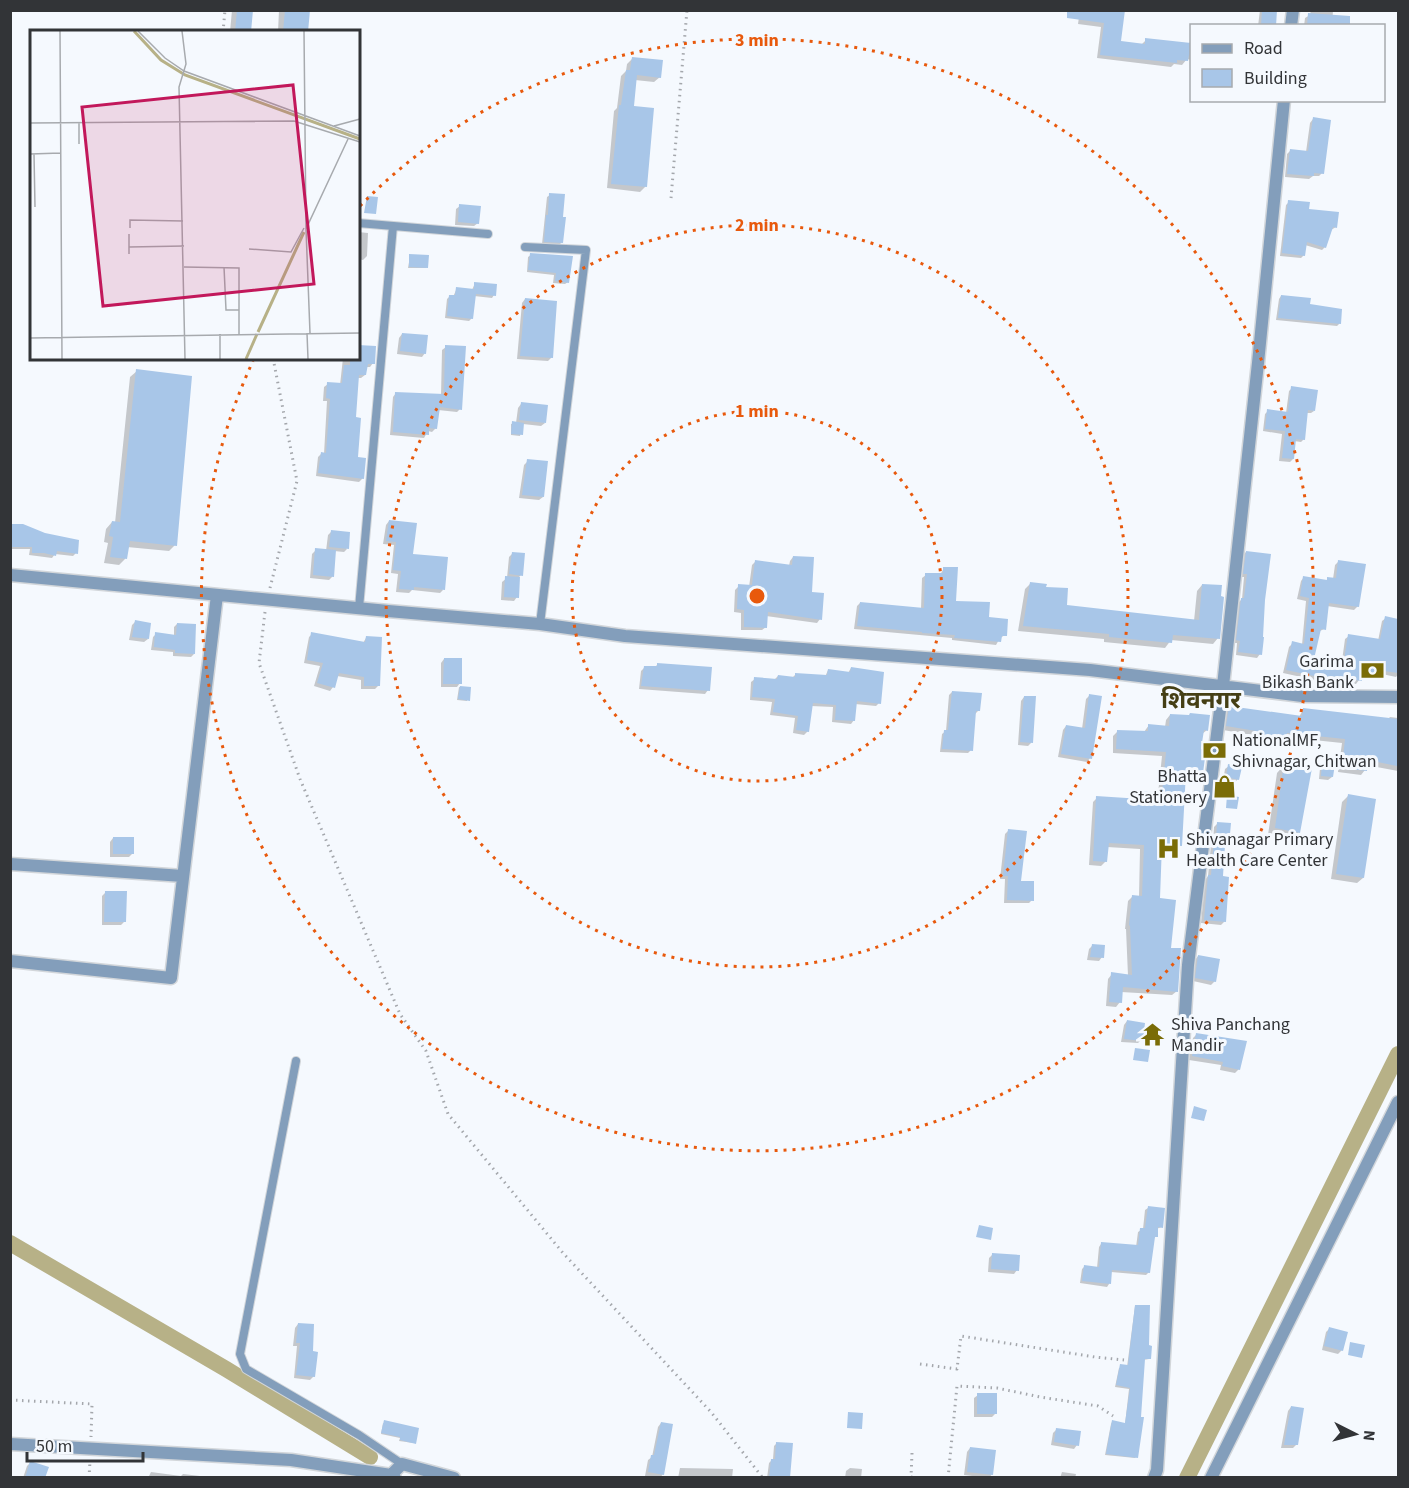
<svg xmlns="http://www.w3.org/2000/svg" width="1409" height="1488" font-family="'Source Sans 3','Noto Sans Devanagari',sans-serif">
<rect width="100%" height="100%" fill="#f5f9fe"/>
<!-- shadow -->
<path fill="#0003" d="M232,10H251L249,32H230Z
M279,10H308L307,32H278Z
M1080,10H1124L1119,42L1141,45L1146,40L1189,45L1192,35V60L1187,59L1182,65L1174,64L1171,67L1097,58L1101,27L1078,24Z
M1260,10H1276L1274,26H1258Z
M1311,10H1333L1332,26H1304L1305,18L1310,15Z
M632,59L660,77L654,82L635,80L632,107L646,186L640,192L607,188L614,111L617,108L621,76L626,71L627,64Z
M1313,119L1322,173L1319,176H1313L1309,179L1285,177L1287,154L1290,151L1306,152L1310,123Z
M550,195L562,242L559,245L542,244L547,197Z
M1289,202L1336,227L1331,230L1325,247L1322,250L1305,245L1304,255L1301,258L1280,256L1286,205Z
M460,206L478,223L474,226L455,225L456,209Z
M358,232L368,233L367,256L363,260L358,259Z
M531,255L571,257L568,282L565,284L553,283L554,275L527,272L528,257Z
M410,256L427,268H408Z
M475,283L494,295L492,298L474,296L472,318L469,321L445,318L447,299L450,296L453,297L457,288L472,290Z
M1281,296L1308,305L1340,323L1337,326L1276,320L1279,299Z
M525,299L552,357L548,361L517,359L522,303Z
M402,334L425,353L422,357L397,354L399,338Z
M446,347L460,409L457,412L438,410L436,428L432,432L428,431L424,438L390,435L393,397L396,393L441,396L442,350Z
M343,358H358L373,363L370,367H366L365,375L361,378H357L354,419L357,458L363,478L359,482L316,476L318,457L321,454H324L327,401H323L324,387L328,384L340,385Z
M137,371L175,545L169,551L127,547L125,559L119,565L104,563L108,543L104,542L106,529L112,522L115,523L130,377Z
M1292,388L1314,411L1311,413H1307L1304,439L1301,442L1294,441L1293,459L1290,462L1279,461L1282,434L1263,431L1265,414L1268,411L1286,413L1289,391Z
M521,404L545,423L541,426L523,424L520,436L511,435V424L516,423L518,408Z
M528,461L543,497L539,500L519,498L524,465Z
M389,521L412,555L443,590L440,593L412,590L409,593L396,592L398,574L391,573L394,545L383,544L386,525Z
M10,526L76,553L73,556L55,554L52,558L29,555L30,549H10Z
M331,532L347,549L344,552L334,551L332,577L329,580L310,578L312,554L316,550L326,551L328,535Z
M1246,552L1263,600L1260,654L1257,658L1236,655L1237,643H1234L1238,603L1242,599L1244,577H1241L1243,555Z
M513,553L521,575L518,578L517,597L514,601L501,600L502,582L507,578L509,557Z
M793,557L820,619L817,623L766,616V627L762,630H741V613L734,612L735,590L739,586L749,587L752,565L756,561L789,566L790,561Z
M1338,562L1358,606L1354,610L1327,606L1324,629L1318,632L1312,660L1341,668L1345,639L1349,636L1378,641L1382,621L1386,618L1398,621V674L1396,677L1382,674L1379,677L1360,675L1359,680L1356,684L1325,679L1323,681L1315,680L1283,673L1289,647L1293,643L1302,645L1306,601L1297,599L1301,581L1304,577L1325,581L1328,579H1333L1335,565Z
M944,568L955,602L987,619L1005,635L1000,638L996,645L952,640V638L854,629L857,606L860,603L921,609L922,578L926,575H940Z
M1030,584L1045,588L1065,606L1194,621L1197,591L1202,585L1218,638L1213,644L1171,640L1165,648L1104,642V639L1018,631L1025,589Z
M135,622L148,639L144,642L129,640L132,625Z
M177,624L194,654L191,657L173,656V652L151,650L153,637L156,634L174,637V627Z
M312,634L363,643L366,638L378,686L375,689H361V680L337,676L333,687L330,691L314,686L320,666L304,663L309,637Z
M444,659L460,683L457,687H441V663Z
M658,664L708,690L705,694L639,689L641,671L644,668H654Z
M851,668L879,703L876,706L855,704L854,720L851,724L832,722L833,707L811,706L808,731L804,735L793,733L795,718L770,715L772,702L750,700L751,682L755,679L774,680L778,676L792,678L796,674L825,677L828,670L848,673Z
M459,687L470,688L467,701L457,700Z
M952,692L978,711L975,714L971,750L968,753L940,752L942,734L946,731L949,695Z
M1089,696L1090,758L1087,762L1058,757L1063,730L1066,726L1082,729L1086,699Z
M1024,697L1031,743L1028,746L1018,745L1021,701Z
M1229,707L1299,717L1303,710L1387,720L1390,717L1398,718V771L1366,765L1365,770L1361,775L1338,772L1342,743L1285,737L1280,744L1258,741V736L1223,730L1225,712Z
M1170,715L1207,730L1202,734L1199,750L1202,773L1197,777L1184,776L1181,845L1176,850L1160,848L1158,899L1177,991L1172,995L1121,992L1120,1002L1116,1007L1106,1006L1108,979L1112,974L1128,976L1126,929H1125L1128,901L1132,897H1139L1140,849L1107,847L1106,861L1101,866L1089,865L1093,802L1097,798L1139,800L1143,793L1158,794L1162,756L1113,753V736L1118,731L1144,732L1149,725L1165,727L1166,720Z
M1323,764L1332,777L1328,780L1319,779L1320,768Z
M1284,765L1299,832L1291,840L1268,835L1277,773Z
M1229,766L1238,779L1234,783L1223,781L1225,769Z
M1348,796L1363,878L1357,883L1331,879L1342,802Z
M1218,823L1227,844L1223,849L1221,877L1225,921L1221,925L1201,923L1205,880L1208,876L1211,845L1213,843L1214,827Z
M1009,830L1019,882L1032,900L1029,903H1004L1005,879H1000L1005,834Z
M113,838L133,853L129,857H110V842Z
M106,892L124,922L121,925H102V896Z
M1092,946L1102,957L1099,961L1087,960L1089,949Z
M1198,956L1215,981L1211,985L1193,981L1195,960Z
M1127,1021L1141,1040L1138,1043L1121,1042L1124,1025Z
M1196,1035L1239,1069L1235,1073L1220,1070L1221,1065L1189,1060L1193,1038Z
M1148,1208L1162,1227L1156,1229V1236L1153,1239L1149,1272L1146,1275L1111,1272L1109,1284L1107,1287L1080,1283L1082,1269L1085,1266L1097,1268L1099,1247L1101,1244L1136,1247L1138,1232L1143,1229L1145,1210Z
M992,1255L1017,1270L1014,1274L988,1272L989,1258Z
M1135,1306L1149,1359L1143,1360L1137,1456L1135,1458L1105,1455L1111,1424L1112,1422L1125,1424L1129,1389L1115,1387L1119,1368L1127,1367Z
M298,1324L311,1353L314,1376L310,1380L294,1378L297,1346H293L295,1328Z
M1329,1329L1342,1350L1338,1354L1322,1350L1326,1332Z
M978,1395L995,1414L992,1417H974V1398Z
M1291,1407L1297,1444L1293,1448H1281L1288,1411Z
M383,1423L414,1443L399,1441L400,1438L381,1434Z
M661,1423L663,1474L660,1478L645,1476L648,1460L652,1457L658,1427Z
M1057,1429L1077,1445L1074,1449L1051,1445L1053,1433Z
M776,1444L788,1478H767L769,1463L773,1459L774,1446Z
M970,1448L992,1474L989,1478L964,1475L967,1452Z
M31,1462L43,1478H23L27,1466Z
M680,1468L733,1469L732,1478H678Z
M850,1468L862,1469L861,1478H845L846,1471Z
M151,1472L181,1476L183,1474L200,1476V1478H148Z
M1062,1472L1076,1474L1075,1478H1060Z"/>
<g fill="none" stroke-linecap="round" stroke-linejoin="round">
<!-- canal -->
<path stroke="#b7b187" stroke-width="16" d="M10,1243L226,1369L370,1457
M1187,1478L1398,1054"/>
</g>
<!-- building -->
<path fill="#a8c6e8" d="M237,10H253L251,32H235Z
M285,10H310L308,32H283Z
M1067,10H1125L1121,41L1145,44V38L1191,43V55H1189L1188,61L1177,60V63L1100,55L1104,23L1067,18Z
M1262,10H1277L1276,26H1261Z
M1308,13L1350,16V26H1307Z
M632,57L663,60L661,78L637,75L634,106L654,108L647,187L611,184L619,105H621L626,70H630Z
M1313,117L1331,120L1324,174L1314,173V176L1287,174L1290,149L1308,151Z
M549,193L565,194L563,217H566L563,243L544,242L546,215H548Z
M367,196L378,197L376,214L364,213Z
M1288,200L1310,202L1309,209L1339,212L1337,228L1333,227L1326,248L1307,242L1305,256L1282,253Z
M459,204L481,206L479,224L458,222Z
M530,253L573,256L569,283L555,281L556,273L528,270Z
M409,254L429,255L428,268L409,267Z
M474,282L497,284L496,296L476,294L473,319L447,316L449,295H455L456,287L474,289Z
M1281,295L1311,298L1310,304L1342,309L1341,324L1278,318Z
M525,298L557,301L553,358L520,356Z
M402,333L428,335L426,354L400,351Z
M358,345L376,346L375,364H368L366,375H359L356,417L361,418L358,457L366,458L364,479L318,473L321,452L326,453L330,399L326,398L327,382L342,383L344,365H350V358H358Z
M445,345L466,346L462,410L440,407L437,429L429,428V435L393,432L395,392L444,394Z
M136,369L192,376L177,546L130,541L127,559L110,557L113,537L109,536L112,521L120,522Z
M1291,386L1318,390L1315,411L1308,410L1305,440L1296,439L1294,459L1282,458L1285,431L1265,429L1267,409L1288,412Z
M521,402L548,405L546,423L519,420Z
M512,421L524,423L523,435L511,434Z
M527,459L548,461L544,497L522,495Z
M389,520L417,523L413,554L448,557L445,590L414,587V590L399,589L401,571L393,570L396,542L386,541Z
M10,524H23L45,533L79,540L78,554L57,551L56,556L44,553H32V547H10Z
M331,530L350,532L349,549L329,547Z
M315,548L336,550L334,577L313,575Z
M1246,551L1271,554L1265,600L1263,637H1264L1262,655L1238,652L1240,641L1236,640L1241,598H1244L1247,574H1243Z
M512,552L525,553L523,576L509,574Z
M793,556L814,557L812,592L824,593L822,620L768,612L767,628L744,627V610L737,609L738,584L752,585L755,560L792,565Z
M1338,560L1366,564L1359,607L1329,603L1326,630L1321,629L1314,659L1343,667L1348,634L1380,639L1385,616L1398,619V673L1384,671V674L1362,672V681L1329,676L1328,678L1319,677L1286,670L1292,641L1304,644L1309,598L1300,596L1303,576L1327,580V577L1336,578Z
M943,567H958L956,601L990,602L989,617L1008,619L1007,636H1002L1001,642L954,638L955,635L922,633V632L857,626L860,602L924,608L925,573H943Z
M505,576L520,577L519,598L504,597Z
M1030,582L1047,584L1046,587L1068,588L1067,605L1199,620L1202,584L1222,585L1221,596L1224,597L1220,639L1173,635L1172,643L1109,637V634L1023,626Z
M135,620L151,623L149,639L132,637Z
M177,623L196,624L195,654L175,653V650L154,647L155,632L176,635Z
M311,632L365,642L366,636L382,637L380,686H364V677L339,673L335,688L317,683L323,663L307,660Z
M444,658H462V684H443Z
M657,663L712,667L710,691L641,686L644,666H657Z
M851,667L884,672L881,704L857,701L855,721L835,720L836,705L813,703L809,732L796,730L798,716L773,712L775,699L752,697L754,677L777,679L778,675L795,677V673L827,675L828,669L850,672Z
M460,686L471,687L470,701L458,699Z
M952,691L982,693L980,711H976L973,751L942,749L944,730H948Z
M1089,694L1102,696L1092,759L1061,754L1066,725L1085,728Z
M1024,696H1036L1033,743L1020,742Z
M1229,706L1302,716L1303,708L1398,719L1397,766L1368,760L1367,771L1342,768L1345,739L1287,733L1286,740L1261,737L1262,732L1226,726Z
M1190,713L1210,715L1208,731L1204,730L1201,749L1206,750L1203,773L1186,772L1182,846L1162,844L1160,898L1176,900L1171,948H1181L1178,992L1123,987L1122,1003L1109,1002L1111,972L1132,975L1130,926L1129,925L1132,895L1142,896L1144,845L1109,843L1107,862L1093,861L1096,796L1142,799L1143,791L1162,793L1166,752L1116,749L1117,730L1148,731V724L1169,726L1170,714L1189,715Z
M1284,763L1312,768L1300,833L1275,828Z
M1322,763L1335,764L1333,777L1321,776Z
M1228,764L1242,767L1239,780L1226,777Z
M1348,794L1376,799L1364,878L1336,874Z
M1227,795L1239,797L1237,809L1226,808Z
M1217,822L1231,823L1229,845H1225L1223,876L1229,877L1226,922L1204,920L1208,875H1211L1214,840H1216Z
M1008,829L1027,831L1021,881H1034V901L1007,900L1008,876H1003Z
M113,837H134V854H113Z
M105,891H127L126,922H104Z
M1092,944L1105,945L1104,958L1090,957Z
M1198,955L1220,959L1216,982L1195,978Z
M1127,1020L1145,1023L1143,1041L1124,1039Z
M1196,1033L1247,1041L1240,1070L1222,1066L1223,1062L1192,1056Z
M1135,1048L1150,1050L1148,1062L1133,1060Z
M1194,1106L1207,1110L1204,1121L1191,1118Z
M1148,1206L1165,1208L1163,1228L1158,1227V1237H1155L1150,1273L1112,1270L1111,1284L1082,1281L1084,1265L1099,1267L1101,1242L1138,1245L1140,1228H1145Z
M979,1225L993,1228L991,1240L976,1237Z
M992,1253L1020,1255L1019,1271L991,1269Z
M1135,1305H1150L1149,1345L1152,1346L1151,1359H1145L1141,1417H1144L1138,1458L1106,1454L1112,1420L1125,1423L1130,1388L1116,1385L1120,1364L1128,1365Z
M298,1323L314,1324L313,1351L318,1352L315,1377L296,1375L300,1343H296Z
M1329,1327L1348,1332L1343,1351L1324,1346Z
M1350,1342L1365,1345L1362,1358L1348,1355Z
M977,1393H997V1414H977Z
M1291,1406L1304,1408L1298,1445H1284Z
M848,1412L863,1413L862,1429L847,1428Z
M384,1420L419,1428L416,1444L400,1440V1437L381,1433Z
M661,1422L673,1424L664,1475L648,1472L651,1455H654Z
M1056,1428L1081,1431L1079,1446L1054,1442Z
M776,1442L793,1443L790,1478H769L771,1459H775Z
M970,1447L996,1450L993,1475L967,1472Z
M30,1461L49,1467L45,1478H25Z"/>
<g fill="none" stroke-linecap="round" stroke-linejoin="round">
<defs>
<path id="service" d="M358,223L488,234
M525,247L586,250L540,624
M359,608L393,226
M296,1061L240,1354L246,1369L359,1435L402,1464"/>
<path id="minor" d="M1291,26L1293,10
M10,575L388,611L540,624L625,636L1090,670L1302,696L1398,697
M10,864L183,876
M10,961L171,978L217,595
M10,1444L291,1460L391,1475L395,1478
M391,1475L402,1464L454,1478
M1154,1478L1157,1470L1188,965L1223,686L1258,363L1284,100
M1211,1478L1398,1102"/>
</defs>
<!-- service casing -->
<use href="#service" stroke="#d2d6da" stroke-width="10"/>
<!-- minor casing -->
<use href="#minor" stroke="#d2d6da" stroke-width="15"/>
<!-- path -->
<path stroke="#a4a7ac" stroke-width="3" stroke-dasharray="1.5 4.5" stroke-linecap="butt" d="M223,32L225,10
M671,198L687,10
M270,588L297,481L273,358
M265,612L259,663L300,779L400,1014L426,1051L448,1114L563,1253L711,1412L763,1478
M920,1364L957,1369L961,1336L1095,1357L1124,1360
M10,1400L92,1404L91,1437
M912,1453L911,1477L923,1478
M89,1478L90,1461
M948,1478L957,1386L997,1388L1040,1397L1098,1406L1113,1416"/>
<!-- service -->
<use href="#service" stroke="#839ebb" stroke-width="8"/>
<!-- minor -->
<use href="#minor" stroke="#839ebb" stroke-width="12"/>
</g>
<!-- distance rings -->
<g fill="none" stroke="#e8590c" stroke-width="3" stroke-dasharray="3 6">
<circle cx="757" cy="596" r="185"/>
<circle cx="757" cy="596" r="371"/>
<path d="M360 206A556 556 0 1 1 253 361"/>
</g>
<!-- icons -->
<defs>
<symbol id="bank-bare" viewBox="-9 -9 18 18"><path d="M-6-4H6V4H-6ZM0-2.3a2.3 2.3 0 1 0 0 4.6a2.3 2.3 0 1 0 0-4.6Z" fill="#7a6c07" stroke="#f5f9fe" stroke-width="2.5" paint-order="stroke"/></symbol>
<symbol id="shop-bare" viewBox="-9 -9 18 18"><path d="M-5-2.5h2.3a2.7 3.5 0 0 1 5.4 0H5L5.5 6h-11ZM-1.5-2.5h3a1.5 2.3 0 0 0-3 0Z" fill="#7a6c07" stroke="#f5f9fe" stroke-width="2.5" paint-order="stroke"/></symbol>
<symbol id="hospital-bare" viewBox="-9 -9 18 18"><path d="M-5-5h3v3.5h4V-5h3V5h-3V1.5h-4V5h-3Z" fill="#7a6c07" stroke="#f5f9fe" stroke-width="2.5" paint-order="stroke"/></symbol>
<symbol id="temple-bare" viewBox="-9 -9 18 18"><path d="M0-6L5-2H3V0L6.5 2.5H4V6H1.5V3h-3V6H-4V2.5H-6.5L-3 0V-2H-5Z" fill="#7a6c07" stroke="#f5f9fe" stroke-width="2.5" paint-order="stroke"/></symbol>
</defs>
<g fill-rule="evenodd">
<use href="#bank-bare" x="1356" y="654" width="33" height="33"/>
<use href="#bank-bare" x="1198" y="734" width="33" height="33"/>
<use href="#shop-bare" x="1208" y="770" width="33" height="33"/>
<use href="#hospital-bare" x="1152" y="832" width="33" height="33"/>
<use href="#temple-bare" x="1136" y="1018" width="33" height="33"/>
</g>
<g text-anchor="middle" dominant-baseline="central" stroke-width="6" stroke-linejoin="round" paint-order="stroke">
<!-- poi labels -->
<g font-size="18" fill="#323437" stroke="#f5f9fe" text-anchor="start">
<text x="1354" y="661" text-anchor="end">Garima<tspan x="1354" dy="21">Bikash Bank</tspan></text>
<text x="1232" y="740">NationalMF,<tspan x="1232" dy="21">Shivnagar, Chitwan</tspan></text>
<text x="1207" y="776" text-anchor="end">Bhatta<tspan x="1207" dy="21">Stationery</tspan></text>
<text x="1186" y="839">Shivanagar Primary<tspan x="1186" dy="21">Health Care Center</tspan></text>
<text x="1171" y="1024">Shiva Panchang<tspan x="1171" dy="21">Mandir</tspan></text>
</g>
<!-- district labels -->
<g font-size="24" font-weight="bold" fill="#453f15" stroke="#f5f9fe">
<text x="1201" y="700">शिवनगर</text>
</g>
</g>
<!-- overview -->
<g transform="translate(30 30)">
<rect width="330" height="330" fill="#f5f9fe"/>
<path fill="none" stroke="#b7b187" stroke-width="3" d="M104,1L131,30L155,45L330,109M228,302L274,202M216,329L227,304"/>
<path fill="none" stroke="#a7aaae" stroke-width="1.5" d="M30,1L32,329M108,1L135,28L154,41L330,106M152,1L156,34L149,57L155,329M274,1L276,199M0,93L264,91L330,112M304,96L330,89M49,114V93M0,124L31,123M4,124L5,177M100,198V190L153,191M99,204V224M99,217L154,216M219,219L261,222L274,198M154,237L209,238V304M194,237L196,280H209M277,303L278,329M280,303L276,199L318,109M0,308L330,303M190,329V304"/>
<path fill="#c2185b" fill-opacity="0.15" stroke="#c2185b" stroke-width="3" d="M263,55L284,254L73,276L52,77Z"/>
<rect width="330" height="330" fill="none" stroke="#323437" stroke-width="3"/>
</g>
<circle cx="757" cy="596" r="9" fill="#e8590c" stroke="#f5f9fe" stroke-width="3"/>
<g font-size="18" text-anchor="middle" font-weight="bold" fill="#e8590c" stroke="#f5f9fe" stroke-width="6" stroke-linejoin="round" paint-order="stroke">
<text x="757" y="46">3 min</text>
<text x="757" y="231">2 min</text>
<text x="757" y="417">1 min</text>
</g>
<!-- border -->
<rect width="1409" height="1488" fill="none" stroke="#323437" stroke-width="24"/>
<!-- legend -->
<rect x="1190" y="24" width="195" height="78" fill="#f5f9fe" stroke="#a7aaae" stroke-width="1.5"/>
<rect x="1202" y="44" width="30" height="9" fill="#839ebb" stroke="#a7aaae" stroke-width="1.5"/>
<text x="1244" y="54" font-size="18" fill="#323437">Road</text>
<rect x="1202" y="69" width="30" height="18" fill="#a8c6e8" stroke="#a7aaae" stroke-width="1.5"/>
<text x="1244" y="84" font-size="18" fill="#323437">Building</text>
<!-- north arrow -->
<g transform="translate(1355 1434) rotate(96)" stroke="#f5f9fe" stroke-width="4.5" paint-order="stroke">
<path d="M0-4.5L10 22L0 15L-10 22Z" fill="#323437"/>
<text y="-9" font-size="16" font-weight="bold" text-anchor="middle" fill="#323437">N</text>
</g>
<!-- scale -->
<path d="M27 1452v9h116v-9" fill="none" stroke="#323437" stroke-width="3"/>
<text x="36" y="1452" font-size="18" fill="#323437" stroke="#f5f9fe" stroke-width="4.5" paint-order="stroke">50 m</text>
</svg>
